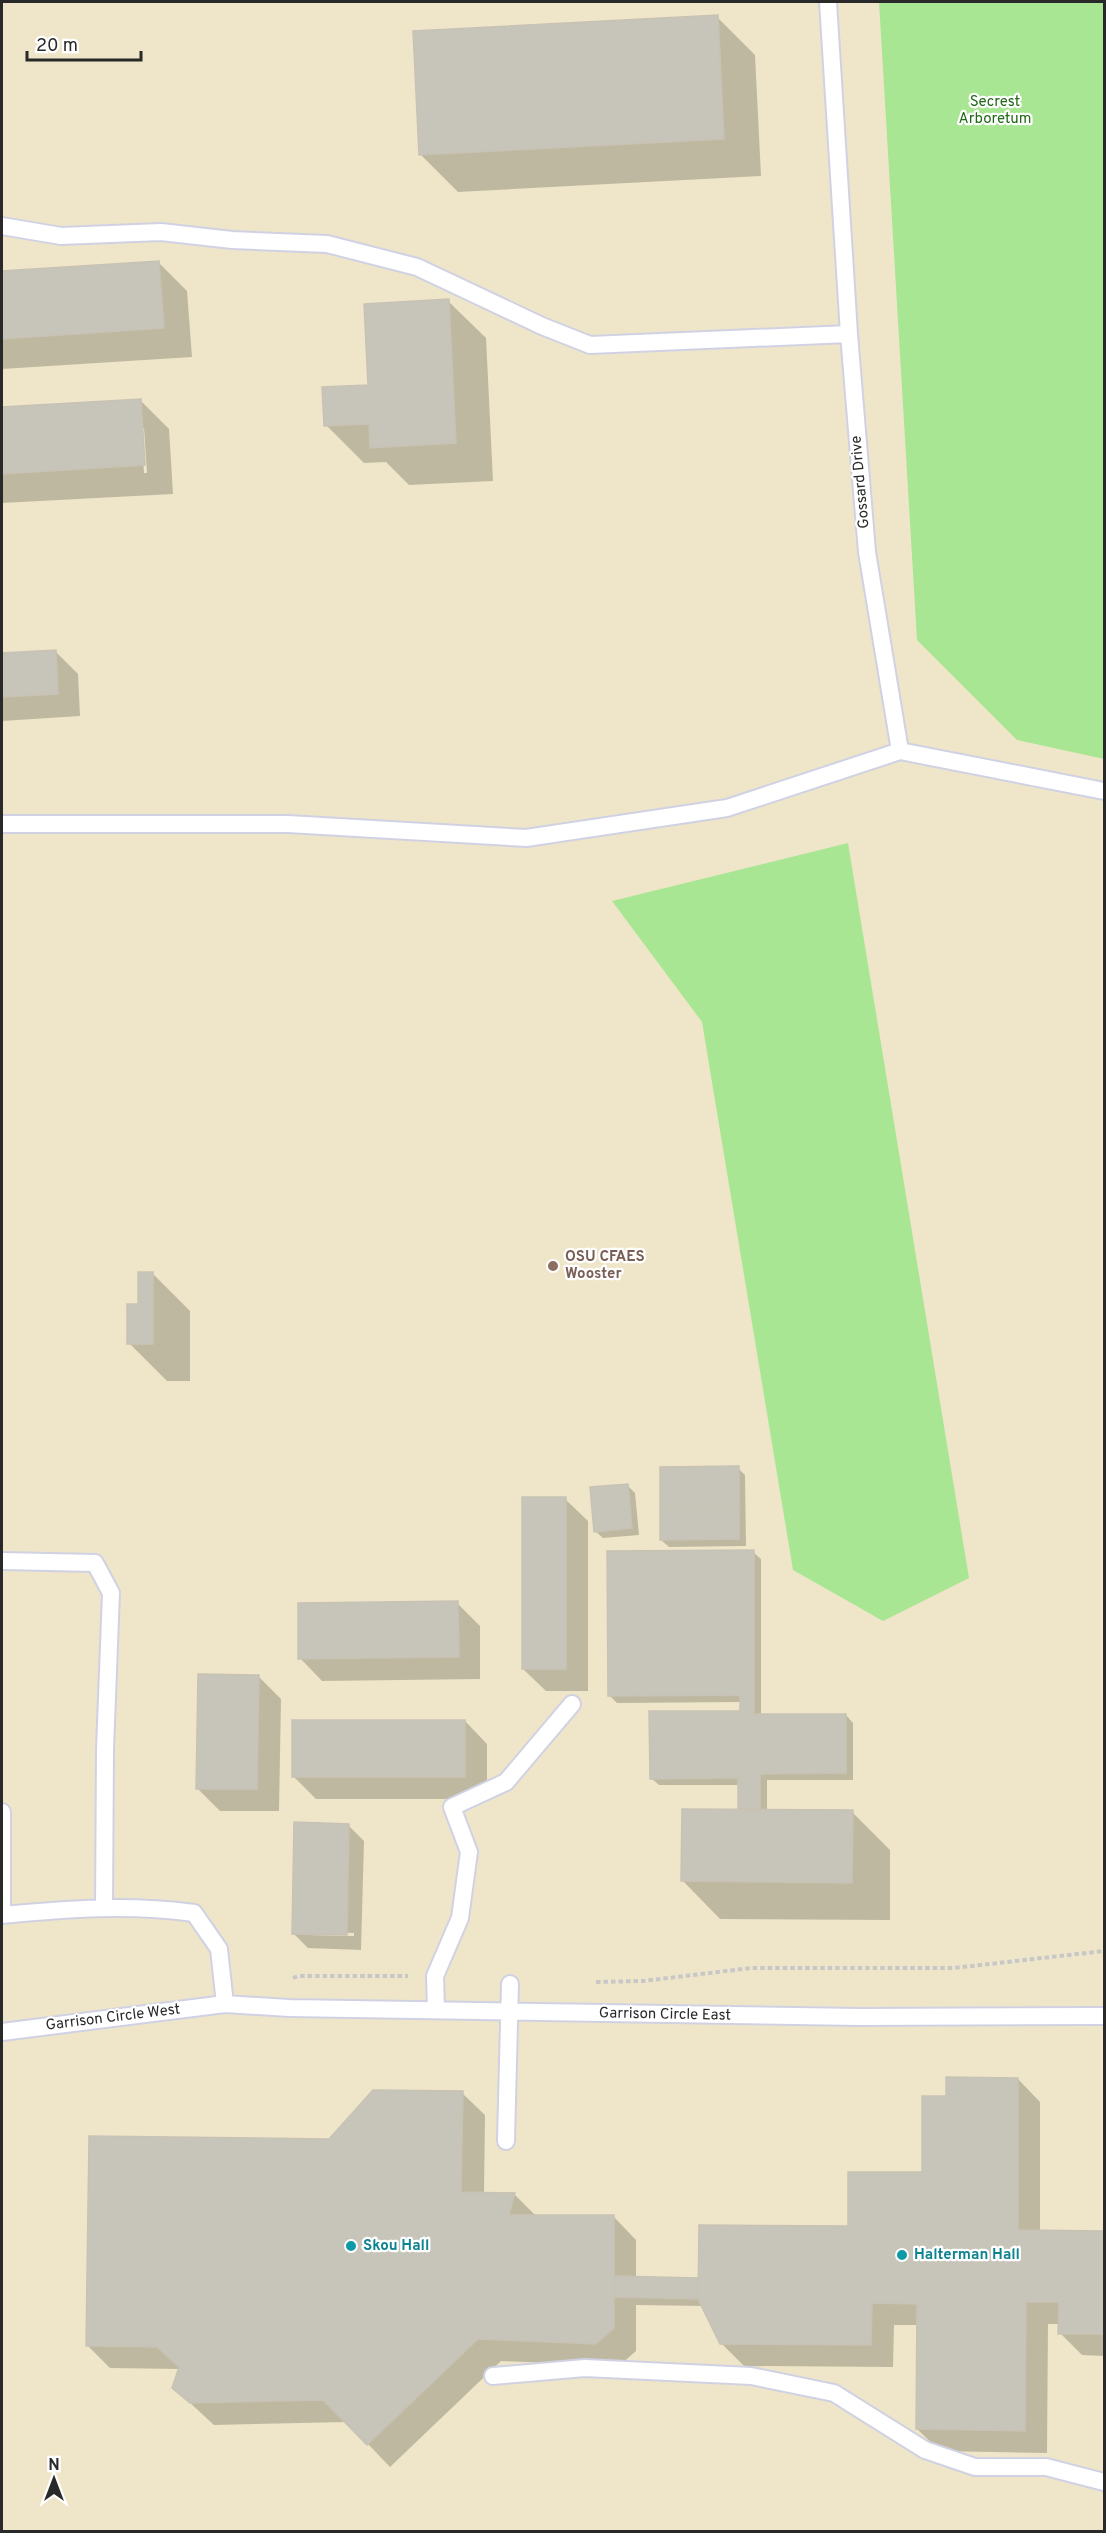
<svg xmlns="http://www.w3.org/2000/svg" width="1106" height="2533" font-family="Overpass,sans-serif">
<rect width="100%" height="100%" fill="#ece6da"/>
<!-- education -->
<path fill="#efe6c9" d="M2,2H1104V2531H2Z"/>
<!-- green -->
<path fill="#a9e694" d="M879,2H1104V759L1017,740L917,640Z
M848,843L969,1578L883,1621L793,1570L702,1022L612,901Z"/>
<!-- shadow -->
<path fill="#0003" fill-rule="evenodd" d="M717,17L755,55L761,176L458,192L420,154Z
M159,263L187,291L192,357L2,369V273Z
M448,301L486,338L493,481L409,485L386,462L364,463L326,425L369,387Z
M140,400L169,429L173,494L2,503V408ZM141,428H144L147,473H144Z
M55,651L78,674L80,716L2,721V654Z
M152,1273L190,1311V1381H167L129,1343L140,1305Z
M738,1468L745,1475L746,1546L669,1547L661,1540Z
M628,1486L635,1493L639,1535L603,1538L595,1531Z
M565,1499L588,1521V1691H546L523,1669Z
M753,1552L761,1559V1715H846L853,1723V1780H767V1811L852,1812L890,1850V1920L720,1919L683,1881L742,1811L740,1808V1785H659L651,1778L741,1712V1702L617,1703L609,1695Z
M457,1603L480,1626V1679L322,1681L300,1658Z
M259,1677L281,1699L279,1811H220L197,1788Z
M465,1721L487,1744V1799H316L294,1777Z
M349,1826L364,1841L361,1950L308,1948L293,1933ZM307,1932L354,1933V1936L307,1935Z
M1018,2079L1040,2102V2232H1104V2356L1082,2355L1060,2333V2324H1048L1047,2453L940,2451L917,2429L918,2325H894L893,2367L744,2366L721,2343L703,2306L636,2305V2351L619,2366L501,2361L390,2467L347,2422L214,2425L174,2388L179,2369L110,2368L87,2345L330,2141L462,2093L485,2115L484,2194H514L537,2217H614L636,2240V2278L698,2280L700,2282L849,2227L923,2173L947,2098Z"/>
<!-- building -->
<path fill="#c7c4b9" stroke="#c8c2b4" stroke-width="1.5" d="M718,15L724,139L419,155L413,31Z
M159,261L164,328L2,339V271Z
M449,299L456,443L370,448L369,424L324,426L322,387L368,385L364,304Z
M141,399L145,465L2,474V407Z
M56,650L58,694L2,697V653Z
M138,1272H153V1344H127V1304H138Z
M739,1466V1507H660V1467Z
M628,1484L632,1528L594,1532L590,1487Z
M522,1497H566V1669H522Z
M660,1507H739V1539L660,1540Z
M754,1550V1714H846V1773L760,1774V1809H738V1778L650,1779L649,1711H740V1695L608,1696L607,1551Z
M458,1601L459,1657L298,1659V1603Z
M198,1674L259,1675L257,1789H196Z
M292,1720H465V1777H292Z
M682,1809L853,1810L852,1883L681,1881Z
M294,1822L349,1824L347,1935L292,1934Z
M946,2077L1018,2078V2230L1104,2231V2334H1058L1059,2302H1026L1025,2431L916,2429L917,2304L872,2303L871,2345L720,2344L698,2299L699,2225L848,2226V2172H922V2096H946Z
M373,2090L463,2091L461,2192L515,2193L509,2215H614V2328L596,2344L478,2339L367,2445L323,2400L190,2403L172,2388L179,2367L157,2347L86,2346L89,2136L329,2139Z
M615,2276L698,2278V2299L614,2297Z"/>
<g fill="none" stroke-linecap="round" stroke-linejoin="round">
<defs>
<path id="lane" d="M828,2L849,334L867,552L900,751L1104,791
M2,226L61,236L161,232L232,240L327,244L417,267L542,326L590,345L849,334
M2,824H288L526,838L727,808L900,751
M2,1561L95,1563L111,1593L105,1749L104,1907
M2,1812V1915
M2,1915C69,1909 126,1904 194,1913L219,1949L225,2004
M436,2010L435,1976L460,1918L469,1852L452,1807L506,1782L572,1704
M2,2032L225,2004L289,2008L859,2017L1104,2016
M506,2141L510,1984
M493,2376L585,2368L751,2376L834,2393L925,2450L975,2467H1046L1104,2482"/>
</defs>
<!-- lane casing -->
<use href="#lane" stroke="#d0d2e3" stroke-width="20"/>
<!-- path -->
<path stroke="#c7c7c7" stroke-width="4" stroke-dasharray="4.5 3" stroke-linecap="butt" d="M293,1978L298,1976H408
M596,1982L643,1981L751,1968H954L1104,1951"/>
<!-- lane -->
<use href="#lane" stroke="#fff" stroke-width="16"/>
</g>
<!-- markers -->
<circle fill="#8d6e63" stroke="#fff" stroke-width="2" cx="553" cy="1266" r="6"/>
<g fill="#0f9aa8" stroke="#fff" stroke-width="2">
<circle cx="351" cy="2246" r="6"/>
<circle cx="902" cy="2255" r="6"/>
</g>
<g text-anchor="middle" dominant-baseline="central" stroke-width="4.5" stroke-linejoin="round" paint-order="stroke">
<!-- park labels -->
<g font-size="15" fill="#216a16" stroke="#fff">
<text x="995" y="102">Secrest<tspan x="995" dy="17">Arboretum</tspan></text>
</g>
<!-- street labels -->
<g font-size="15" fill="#292929" stroke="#fff">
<text transform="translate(861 482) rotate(-95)">Gossard Drive</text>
<text transform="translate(665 2015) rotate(1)">Garrison Circle East</text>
<text transform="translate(113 2018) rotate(-7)">Garrison Circle West</text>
</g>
<!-- education labels -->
<g font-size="15" font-weight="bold" fill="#785e54" stroke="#fff" text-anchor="start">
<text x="565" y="1257">OSU CFAES<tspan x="565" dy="17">Wooster</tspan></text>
</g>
<!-- culture labels -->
<g font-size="15" font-weight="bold" fill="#0d838f" stroke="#fff" text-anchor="start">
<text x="363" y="2246">Skou Hall</text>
<text x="914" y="2255">Halterman Hall</text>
</g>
</g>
<!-- border -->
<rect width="1106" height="2533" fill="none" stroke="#292929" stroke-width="6"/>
<!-- north arrow -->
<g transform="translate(54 2479)" stroke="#ffffff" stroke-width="4.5" paint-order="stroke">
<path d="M0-4.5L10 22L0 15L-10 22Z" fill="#292929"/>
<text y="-9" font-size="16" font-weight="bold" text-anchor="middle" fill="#292929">N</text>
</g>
<!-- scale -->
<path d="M27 51v9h114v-9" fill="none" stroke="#292929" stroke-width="3"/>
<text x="36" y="51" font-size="18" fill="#292929" stroke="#ffffff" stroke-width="4.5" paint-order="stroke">20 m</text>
</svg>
